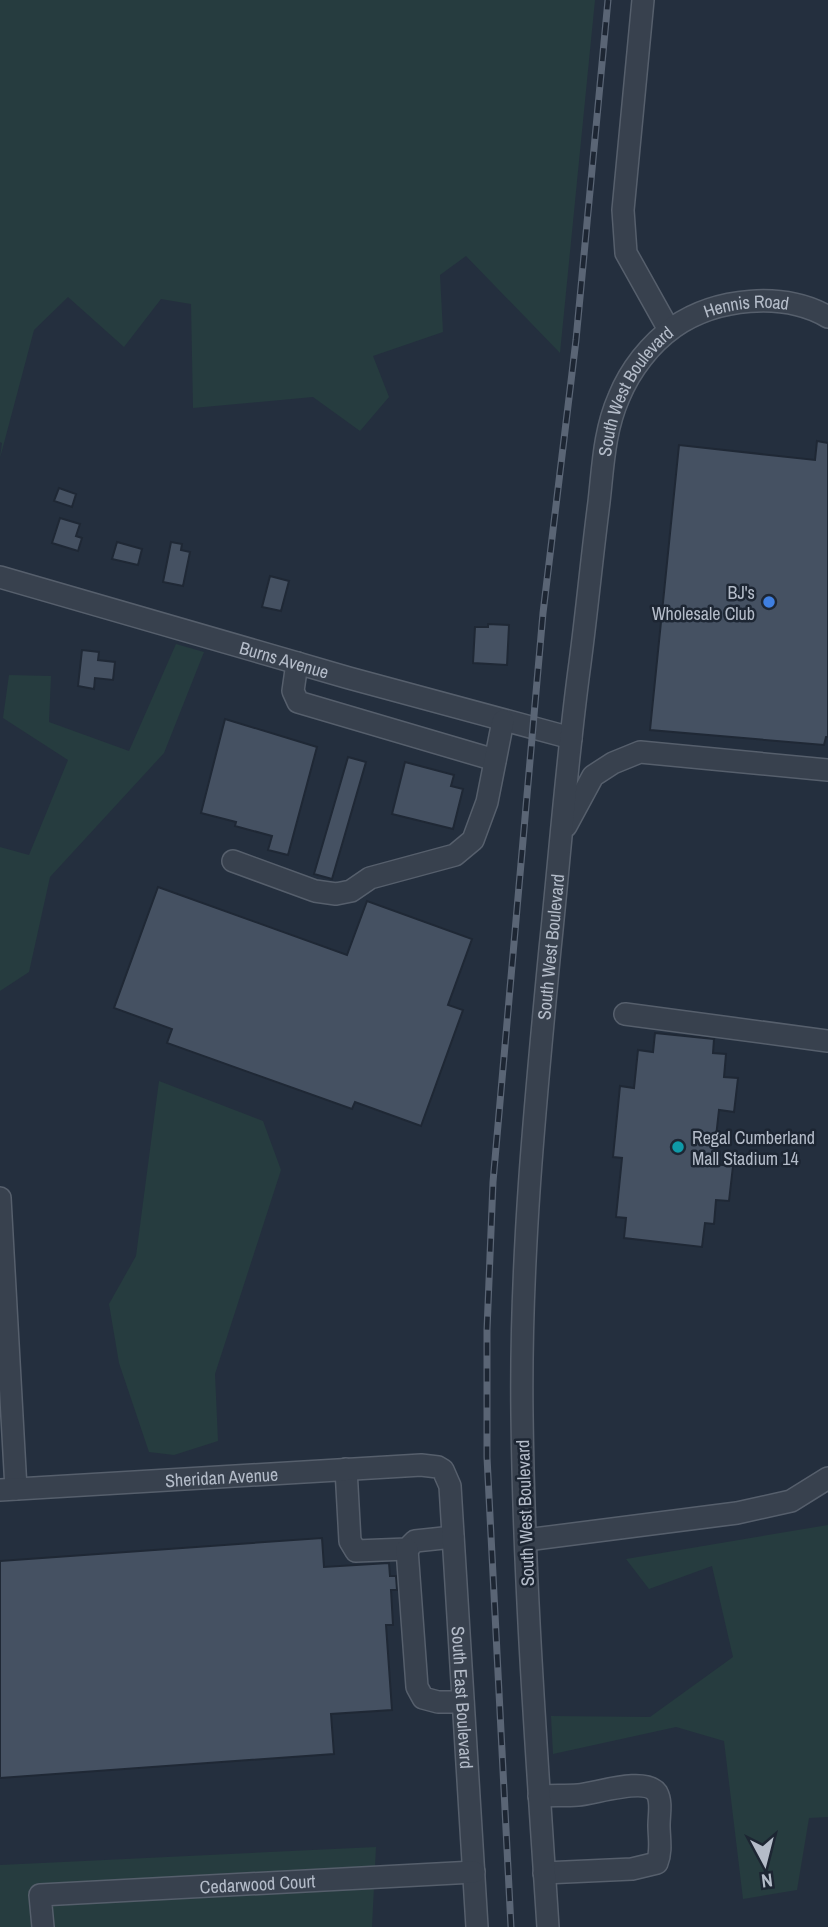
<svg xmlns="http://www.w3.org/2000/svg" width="828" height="1927" font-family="'Archivo Narrow',sans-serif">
<rect width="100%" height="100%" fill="#242f3e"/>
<!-- green -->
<path fill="#263c3f" d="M0,0H595L560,353L466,256L440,275L443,332L373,356L389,397L360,431L313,397L193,408L191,304L161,299L124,347L68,297L34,330L0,458L2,443L0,442Z
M176,644L204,652L164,753L50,877L29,972L0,991V847L29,855L68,760L3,718L9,675L51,676L49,722L129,751Z
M159,1081L263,1121L281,1170L215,1374L218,1441L174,1455L149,1452L119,1363L109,1304L136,1256Z
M828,1525V1817L809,1818L797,1890L743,1899L724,1741L676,1727L553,1754L551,1716L650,1717L733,1657L712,1566L649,1589L626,1559Z
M376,1847L372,1927H0V1865Z"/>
<!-- building -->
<path fill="#455162" stroke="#1f2835" stroke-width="2" d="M817,441L828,443V737H826L824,745L650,730L679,445L815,460Z
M59,488L76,494L72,507L54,501Z
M60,518L80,524L76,536L82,538L78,551L52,543Z
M117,542L142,549L138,565L112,559Z
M171,542L182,544L181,550L190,552L183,586L163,582Z
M270,576L289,581L281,611L262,607Z
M488,624L509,625L507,665L473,663L475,627H488Z
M82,650L99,652L98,660L115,662L113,680L95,678L94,689L78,686Z
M225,719L317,747L288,855L268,850L272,836L235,826L236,822L201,813Z
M348,757L366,762L332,879L314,874Z
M405,762L454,775L451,786L463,789L453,829L392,814Z
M158,887L347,955L367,901L472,939L448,1005L463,1010L421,1126L355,1102L352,1109L167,1043L172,1029L114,1008Z
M655,1033L714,1039L713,1053L726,1054L724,1077L738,1078L734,1112L719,1110L713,1164L733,1166L729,1201L716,1200L714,1224L705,1223L702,1247L624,1238L626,1218L616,1217L622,1158L613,1157L620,1086L634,1088L638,1050L653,1052Z
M322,1538L324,1567L389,1563L390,1576H396L397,1590H391L393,1625H386L392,1710L331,1714L334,1754L0,1778V1561Z"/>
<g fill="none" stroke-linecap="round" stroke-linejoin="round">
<defs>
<g id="minor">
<path d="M643,0L623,210L626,253L669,330"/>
<path id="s1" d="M0,577L349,678L571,738"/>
<path d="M297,663L293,691L298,702L495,760"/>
<path d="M566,826L593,776L613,763L640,752L828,770"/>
<path d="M233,861L315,891L336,894L351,891L370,878L455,855L473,840L487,802L503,721"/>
<path d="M625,1014L828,1041"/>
<path d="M0,1198L16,1489"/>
<path d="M346,1469L350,1541L356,1551L407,1549L415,1541L453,1537"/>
<path id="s2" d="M0,1490L421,1465L438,1467L443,1470L450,1486L477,1927"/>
<path d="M526,1540L737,1513L791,1501L828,1478"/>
<path d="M407,1549L417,1687L423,1698L438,1702H463"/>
<path d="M539,1796C552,1795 565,1796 578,1795C595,1794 645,1776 657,1793C662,1802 659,1815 659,1825C659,1838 662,1851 657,1863L632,1869L544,1873"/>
<path id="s3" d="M43,1927L40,1895L474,1872"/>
<path id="s4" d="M548,1927C537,1757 524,1586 522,1415C520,1259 535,1104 550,949C560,854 567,758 580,663C587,610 592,556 599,502C603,467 604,431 619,397C630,370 650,344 674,327C716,298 783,291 828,317"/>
</g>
</defs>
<!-- minor casing -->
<use href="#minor" stroke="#565f6c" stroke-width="24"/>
<!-- minor -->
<use href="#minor" stroke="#38414e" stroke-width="21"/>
<defs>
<path id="rail" d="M511,1927L487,1457V1330L493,1182L543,613L576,340L608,0"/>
</defs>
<!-- rail casing -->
<use href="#rail" stroke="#5a6575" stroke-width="7"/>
<!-- rail -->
<use href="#rail" stroke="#1d2633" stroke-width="4.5" stroke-dasharray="13" stroke-linecap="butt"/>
</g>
<!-- markers -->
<circle fill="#3f7fe0" stroke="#1d2633" stroke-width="2.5" cx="769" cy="602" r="7"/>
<circle fill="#0f9aa8" stroke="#1d2633" stroke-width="2.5" cx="678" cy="1147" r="7"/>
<g text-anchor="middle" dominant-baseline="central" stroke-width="5" stroke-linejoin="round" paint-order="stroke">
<!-- street labels -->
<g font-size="18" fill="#b4bcc9" stroke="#1d2633">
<text stroke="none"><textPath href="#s4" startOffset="1704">Hennis Road</textPath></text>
<text stroke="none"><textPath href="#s4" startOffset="1549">South West Boulevard</textPath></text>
<text stroke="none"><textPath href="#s1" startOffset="296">Burns Avenue</textPath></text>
<text stroke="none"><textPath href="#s4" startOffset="982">South West Boulevard</textPath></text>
<text stroke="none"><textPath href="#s2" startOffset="222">Sheridan Avenue</textPath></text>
<text transform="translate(525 1513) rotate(-92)">South West Boulevard</text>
<text stroke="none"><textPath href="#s2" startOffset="674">South East Boulevard</textPath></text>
<text stroke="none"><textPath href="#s3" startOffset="250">Cedarwood Court</textPath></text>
</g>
<!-- poi labels -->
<g font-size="18" fill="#b4bcc9" stroke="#1d2633" text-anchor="end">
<text x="755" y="592">BJ's<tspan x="755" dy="21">Wholesale Club</tspan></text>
<text x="692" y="1137" text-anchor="start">Regal Cumberland<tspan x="692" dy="21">Mall Stadium 14</tspan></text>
</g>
</g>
<!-- north arrow -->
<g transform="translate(765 1864) rotate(173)" stroke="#1d2633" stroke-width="5" paint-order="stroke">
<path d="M0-5L12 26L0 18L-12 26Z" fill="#b4bcc9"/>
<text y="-10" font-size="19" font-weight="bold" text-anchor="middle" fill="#b4bcc9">N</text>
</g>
</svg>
